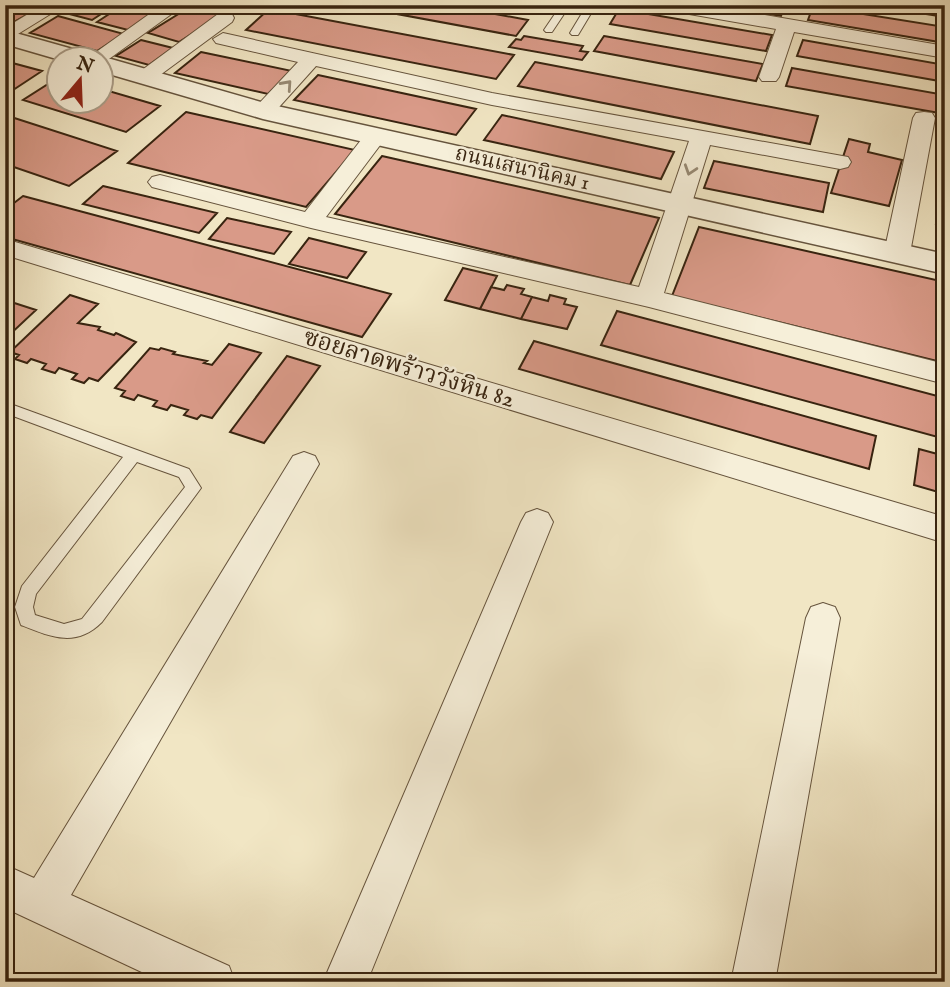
<svg xmlns="http://www.w3.org/2000/svg" width="950" height="987" font-family="'IM FELL English','Noto Serif Thai',serif">
<rect width="100%" height="100%" fill="#f1e6c4"/>
<filter id="stains"><feTurbulence type="fractalNoise" baseFrequency=".00286" numOctaves="4"/><feColorMatrix values="0 0 0 0 .2 0 0 0 0 .09 0 0 0 0 .02 0 0 0 .5 -.17"/></filter>
<radialGradient id="worn" r=".72"><stop offset=".6" stop-color="#630" stop-opacity="0"/><stop offset="1" stop-color="#630" stop-opacity=".3"/></radialGradient>
<!-- building -->
<path fill="#d99a88" stroke="#382410" stroke-width="2" d="M5,5H19L36,10L5,27Z
M73,5H115L92,20L62,12Z
M123,5H166L128,30L97,22Z
M193,5L223,14L179,42L148,33Z
M374,5H446L528,20L516,36L370,9Z
M714,5H785L781,16Z
M888,5H940L939,16L888,8Z
M813,6L945,27V43L808,20Z
M269,9L514,55L496,79L246,30Z
M619,9L772,35L766,51L610,24Z
M58,16L124,34L97,51L30,33Z
M524,36L583,46L580,51L588,52L582,60L509,47L516,39L521,40Z
M604,36L763,64L756,81L594,51Z
M141,40L173,48L149,65L116,56Z
M803,40L945,65V82L797,56Z
M201,52L292,71L268,94L175,73Z
M5,61L42,71L7,94Z
M535,62L818,116L810,144L518,86Z
M792,68L945,95V114L786,86Z
M318,75L476,109L456,135L294,100Z
M59,77L60,102H102V89L160,106L126,132L23,100Z
M186,112L355,150L306,207L128,163Z
M5,115L117,151L69,186L5,164Z
M502,115L674,152L661,179L484,140Z
M849,139L870,144L868,152L902,160L889,206L831,193Z
M382,156L659,218L630,285L335,214Z
M714,161L829,183L823,212L704,188Z
M103,186L217,213L199,233L83,204Z
M942,194H945V226L936,224Z
M23,196L391,294L362,337L5,237V210Z
M227,218L291,232L274,254L209,239Z
M699,227L945,282V363L672,296Z
M309,238L366,252L347,278L289,264Z
M463,268L497,276L480,309L445,300Z
M507,285L524,289L521,294L532,297L521,319L480,309L491,287L504,290Z
M70,295L98,304L78,323L100,327L98,330L114,335L116,333L136,342L98,381L89,378L84,383L72,379L77,374L59,368L55,373L42,369L46,364L31,359L27,363L15,359L19,355L10,352Z
M550,295L566,299L564,304L577,307L567,329L521,319L532,297L548,301Z
M5,300L36,310L5,339Z
M617,311L945,398V439L601,345Z
M534,341L876,436L869,469L519,369Z
M229,344L261,353L212,418L201,415L197,419L184,415L188,410L171,405L167,410L153,406L157,401L138,395L134,400L121,396L125,391L115,388L150,348L159,350L161,348L175,352L173,354L207,361L204,363L212,365Z
M287,356L320,366L264,443L230,432Z
M919,449L945,456V494L914,485Z"/>
<g fill="none" stroke-linecap="round" stroke-linejoin="round">
<defs>
<path id="service" d="M561,5H570L552,32H546L544,30Z
M587,5H596L578,35H572L570,33Z
M5,402L189,469L201,488L102,622C76,648 51,637 21,625L15,607L22,586L123,457L5,413ZM137,462L179,477L185,487L82,619L64,624L35,615L33,607L36,594Z"/>
<path id="minor" d="M43,5H65L5,42V28Z
M162,5H184L102,64V60H85Z
M344,5H363C358,12 353,13 345,11Z
M663,5H706L945,46V58L794,32L779,77L776,81H762L759,77L776,29L672,11Z
M225,12L232,14L234,18L232,22L152,81H138L135,77L138,73L218,14Z
M223,33L492,93L848,157L851,162L848,167L840,169L710,145L664,293L945,364V384L649,307L311,228L152,187L148,182L152,177L160,175L305,212L368,131H384L387,136L326,217L639,287L689,141L492,105L316,66L271,116H255L252,111L298,62L216,43L213,39Z
M924,112L932,113L935,118L910,253L906,259L897,261L888,259L884,253L913,118L916,113Z
M5,239L945,517V543L5,255Z
M304,452L315,456L319,464L71,895L229,966L235,982H163L5,908V865L34,878L293,456Z
M537,509L548,513L553,522L367,982H323L521,522L526,513Z
M823,603L835,607L840,618L775,982H731L806,618L811,607Z"/>
<path id="tertiary" d="M5,30L94,55L96,58L111,59L268,104L945,254V274L263,119L102,72V60H60L5,44Z"/>
</defs>
<!-- service casing -->
<use href="#service" stroke="#66543d" stroke-width="2"/>
<!-- minor casing -->
<use href="#minor" stroke="#66543d" stroke-width="2"/>
<!-- tertiary casing -->
<use href="#tertiary" stroke="#66543d" stroke-width="3"/>
<!-- service -->
<use href="#service" fill="#f6efd9" fill-rule="evenodd"/>
<!-- minor -->
<use href="#minor" fill="#f6efd9" fill-rule="evenodd"/>
<!-- tertiary -->
<use href="#tertiary" fill="#f6efd9" fill-rule="evenodd"/>
</g>
<!-- one-way arrows -->
<defs><path id="oneway-chevron" d="M-2-3.5L2.5 0L-2 3.5" fill="none" stroke-width="1.6" stroke-linecap="round" stroke-linejoin="round" transform="scale(1.75)"/></defs>
<g stroke="#978a74">
<use href="#oneway-chevron" transform="translate(287 85) rotate(-48)"/>
<use href="#oneway-chevron" transform="translate(690 170) rotate(108)"/>
</g>
<g text-anchor="middle" dominant-baseline="central" stroke-width="5" stroke-linejoin="round" paint-order="stroke">
<!-- far-street labels -->
<g font-size="21" fill="#382410" stroke="#f6efd9">
<text transform="translate(522 169) rotate(13)">ถนนเสนานิคม 1</text>
</g>
<!-- street labels -->
<g font-size="24" fill="#382410" stroke="#f6efd9">
<text transform="translate(409 369) rotate(17)">ซอยลาดพร้าววังหิน 82</text>
</g>
</g>
<!-- margin -->
<rect width="950" height="987" fill="none" stroke="#f1e6c4" stroke-width="28"/>
<rect x="7" y="7" width="936" height="973" fill="none" stroke="#382410" stroke-width="3.5"/>
<rect x="14" y="14" width="922" height="959" fill="none" stroke="#382410" stroke-width="2"/>
<!-- north arrow -->
<g transform="translate(80 80) rotate(19)"><circle r="33" fill="#f6efd9" stroke="#aa9e89" stroke-width="2"/>
<path d="M0-5L12 26L0 18L-12 26Z" fill="#8f2418"/>
<text y="-10" font-size="19" font-weight="bold" text-anchor="middle" fill="#382410">N</text>
</g>
<rect width="100%" height="100%" filter="url(#stains)"/>
<rect width="100%" height="100%" fill="url(#worn)"/>
</svg>
